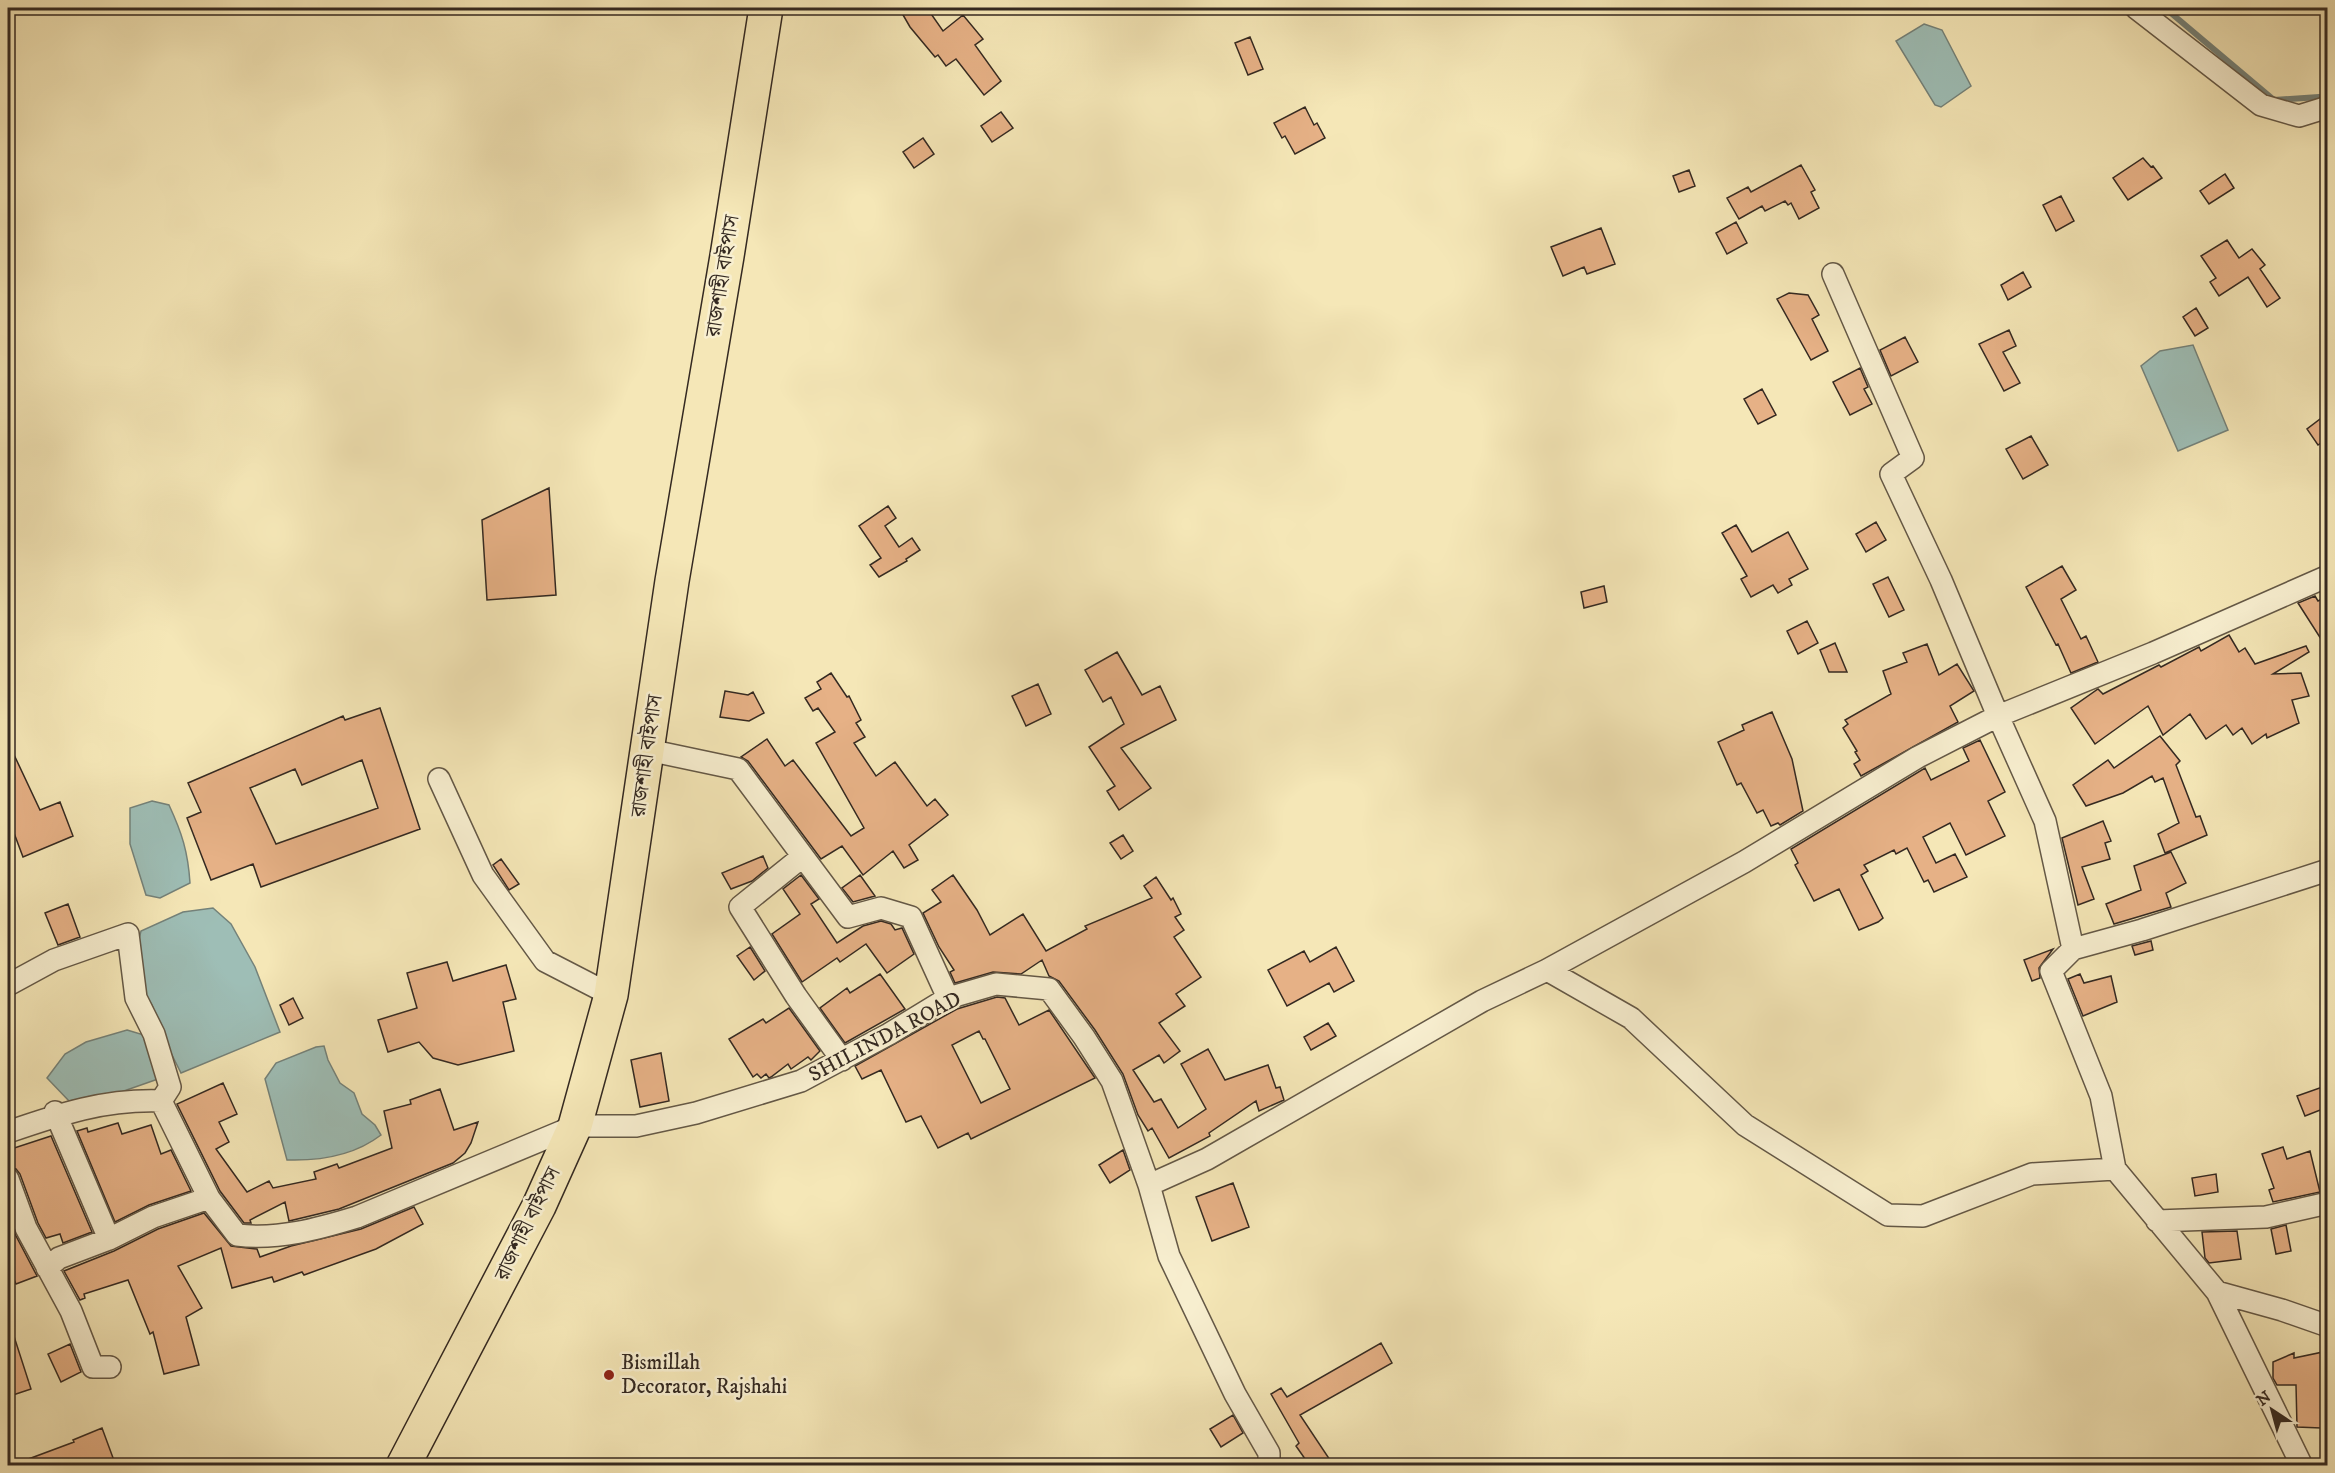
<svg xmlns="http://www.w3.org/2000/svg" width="2335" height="1473" font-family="'IM FELL DW Pica','Noto Serif Bengali',serif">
<rect width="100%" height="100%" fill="#f5e7b7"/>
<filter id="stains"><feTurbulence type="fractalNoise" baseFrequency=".00333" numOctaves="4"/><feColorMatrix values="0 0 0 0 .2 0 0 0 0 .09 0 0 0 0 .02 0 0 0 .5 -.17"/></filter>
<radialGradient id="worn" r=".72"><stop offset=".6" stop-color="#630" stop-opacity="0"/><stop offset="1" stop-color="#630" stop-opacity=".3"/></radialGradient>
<!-- water -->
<path fill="#9ebeb6" stroke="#74827a" stroke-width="1.5" d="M1924,24L1942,30L1971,86L1941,107L1935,105L1896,41Z
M2193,345L2228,430L2178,451L2141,366L2160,351Z
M152,801L169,805C182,833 188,852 190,883L160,898L146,895L130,844V808Z
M213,908L231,924L255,967L280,1032L181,1073L161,1033L152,1005L143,991L135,954L141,931L183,912Z
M127,1030L144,1035L158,1079L121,1092L69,1101L47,1078L65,1054L86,1042Z
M324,1046L328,1060L340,1083L354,1093L362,1114L375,1125L381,1135C355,1155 320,1161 287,1160L265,1079L276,1063L316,1047Z"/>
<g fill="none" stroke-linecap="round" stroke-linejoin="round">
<!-- stream -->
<path stroke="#74827a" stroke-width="6" d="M2165,8L2274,100L2319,97L2328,101"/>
</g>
<!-- building -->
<path fill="#e6b186" stroke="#342921" stroke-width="1.5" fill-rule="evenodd" d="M899,8H927L943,31L963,15L983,39L975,45L1001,81L984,95L956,59L946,66L938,55L935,57L910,27Z
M1250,37L1263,69L1248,75L1235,43Z
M1305,107L1314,125L1317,123L1325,138L1295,154L1285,136L1282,138L1274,123Z
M1001,112L1013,128L992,142L981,126Z
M923,138L934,154L914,168L903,152Z
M2143,158L2151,167L2153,166L2162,178L2128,200L2113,178Z
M1801,165L1815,190L1811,192L1819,208L1799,219L1791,203L1788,205L1785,201L1765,211L1762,206L1739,219L1727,198L1748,187L1751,192Z
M1689,170L1695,186L1679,192L1673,176Z
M2225,174L2234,188L2209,204L2200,191Z
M2061,196L2074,221L2056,231L2043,205Z
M1736,222L1747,243L1727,254L1716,233Z
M1601,228L1615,264L1587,274L1584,267L1563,276L1551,247Z
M2227,240L2239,258L2252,249L2265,265L2260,269L2280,298L2267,307L2248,277L2219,296L2210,282L2216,278L2201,256Z
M2023,272L2031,287L2008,300L2001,285Z
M1789,293L1808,295L1819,315L1812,319L1828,351L1811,360L1777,299Z
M2196,308L2208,328L2195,336L2183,317Z
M2009,330L2016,346L2003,352L2020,383L2004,391L1979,344Z
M1905,337L1918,362L1891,376L1880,350Z
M1860,368L1868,387L1864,389L1872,404L1850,415L1833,382Z
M1762,389L1776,415L1758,424L1744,399Z
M2328,413V438L2318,445L2307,429Z
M2031,436L2048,465L2023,479L2006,449Z
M549,488L556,595L487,600L482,520Z
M888,506L896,518L885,526L899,547L912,538L920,550L906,559L907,561L879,577L870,565L881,558L859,526Z
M1876,522L1886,540L1866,552L1856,534Z
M1736,525L1752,552L1788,532L1808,569L1789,579L1792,585L1778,593L1773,585L1751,597L1741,579L1747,576L1722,533Z
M2062,566L2076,590L2061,599L2081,639L2086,636L2098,662L2071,673L2058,644L2056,645L2026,587Z
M1888,577L1904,610L1889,617L1873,584Z
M1604,586L1607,602L1584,608L1581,592Z
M2315,596L2318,601L2328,596V650L2298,603Z
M1807,621L1818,643L1798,654L1787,631Z
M2229,635L2239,652L2245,648L2255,664L2306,646L2309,652L2273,674L2301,673L2309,696L2292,700L2299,723L2267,738L2266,734L2252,744L2242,728L2233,735L2226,725L2206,739L2190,714L2163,735L2148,706L2095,744L2071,708L2098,689L2103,694L2159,665L2161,667L2199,647L2201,651Z
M1835,643L1847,672H1829L1820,650Z
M1927,644L1939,675L1957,664L1974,691L1950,706L1958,722L1861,776L1854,764L1860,760L1855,752L1857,751L1843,728L1848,724L1845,720L1891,694L1883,671L1907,662L1903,653Z
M1117,652L1142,695L1160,686L1176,720L1121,748L1151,788L1119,810L1107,791L1115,786L1089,747L1124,724L1111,697L1103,702L1085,670Z
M831,673L847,697L849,696L861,720L856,723L865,737L854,743L876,776L895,762L927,806L935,799L948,815L909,845L918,860L904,868L893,851L863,875L842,846L821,859L748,761L741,757L767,739L785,766L793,760L851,836L864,828L816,743L835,732L818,708L813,711L805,698L821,689L817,682Z
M1038,684L1051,714L1026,726L1012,696Z
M725,691L748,695L753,692L764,713L749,721L720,717Z
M380,708L420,829L261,887L253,864L211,880L187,818L201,812L188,783L343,716L345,720ZM362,760L378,808L276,844L250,788L295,769L302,785Z
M1772,712L1792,759L1803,811L1780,825L1778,823L1771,826L1763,810L1757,813L1741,783L1737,785L1718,742L1744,730L1742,725Z
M2160,736L2180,761L2176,765L2196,817L2200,816L2207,835L2165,853L2158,834L2179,823L2163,778L2155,782L2152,776L2123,793L2086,806L2073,785L2108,760L2114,768Z
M1980,740L2005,792L1988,801L2005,836L1966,855L1950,823L1923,837L1936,863L1955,854L1967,877L1934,892L1928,880L1924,882L1907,848L1896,854L1894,850L1864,865L1868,871L1861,875L1883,918L1878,922L1859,930L1839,889L1814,901L1795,865L1798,863L1791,849L1925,768L1931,780L1969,761L1963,748Z
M8,742L40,810L60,802L73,836L23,857L8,817Z
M2103,821L2111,841L2105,843L2110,859L2082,867L2094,899L2078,905L2062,838Z
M1123,835L1133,851L1121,859L1110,843Z
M2171,852L2186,883L2166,893L2171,907L2114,924L2106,904L2141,890L2134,866Z
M763,856L768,868L752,881L731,889L722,873Z
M501,859L519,884L509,890L493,865Z
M801,875L819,899L811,904L837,943L863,926L881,921L891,924L895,930L902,928L914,954L887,973L866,944L840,962L837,958L802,982L772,934L800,914L783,889Z
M860,875L875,896L853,902L842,888Z
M953,875L977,910L990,935L1023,914L1046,951L1087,929L1085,926L1152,898L1144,886L1156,877L1171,900L1173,898L1181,914L1175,917L1184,930L1174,937L1201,977L1176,994L1185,1006L1159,1023L1180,1051L1164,1063L1159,1055L1133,1070L1154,1102L1161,1099L1178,1128L1206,1109L1181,1064L1208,1049L1225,1080L1268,1065L1276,1088L1280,1087L1284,1100L1259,1111L1256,1101L1209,1133L1210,1136L1169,1158L1152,1128L1148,1131L1138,1115L1123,1074L1095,1030L1059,981L1049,976L1042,960L1021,974L993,972L955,983L950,972L954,970L939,947L923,913L941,902L932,890Z
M68,904L80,937L58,945L45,913Z
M2151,941L2153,950L2135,955L2132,946Z
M750,947L765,971L754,980L737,956Z
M1336,947L1354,981L1334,992L1329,983L1287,1006L1268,970L1304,951L1310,962Z
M2053,949L2039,968L2040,978L2032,981L2024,960Z
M447,962L453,981L506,965L516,999L503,1002L514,1051L458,1065L433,1058L419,1042L388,1052L378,1020L417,1008L407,973Z
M880,974L905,1009L845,1043L820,1008L847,988L850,993Z
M2080,974L2084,983L2111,976L2117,1002L2083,1016L2068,979Z
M997,997L1005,998L1019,1025L1049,1010L1095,1078L971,1139L968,1133L938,1148L921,1116L906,1122L881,1070L862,1079L855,1066L957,1009ZM979,1031L983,1039H985L1010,1089L981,1103L952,1045Z
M293,998L303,1018L289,1025L280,1005Z
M789,1008L820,1051L811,1060L808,1057L791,1069L788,1064L771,1077L769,1078L766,1074L761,1078L757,1074L753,1077L729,1039L763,1019L766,1023Z
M1328,1023L1336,1036L1311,1050L1304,1037Z
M661,1053L669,1101L640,1107L631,1060Z
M223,1083L237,1114L219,1122L229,1142L216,1149L247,1192L269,1181L273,1188L316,1179L314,1172L337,1164L339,1168L392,1148L384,1111L411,1104L410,1100L440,1089L454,1130L478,1122L471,1143L465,1153L453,1163L339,1209L289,1221L285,1202L250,1220L251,1223H244L220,1191L177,1104Z
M2328,1085V1107L2305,1116L2297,1096Z
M118,1123L122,1134L151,1125L161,1154L171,1150L191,1191L149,1205L115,1222L77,1131L87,1128L88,1132Z
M51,1136L92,1232L63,1243L60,1234L46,1238L38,1223L20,1174L16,1169L8,1167V1150Z
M2283,1147L2287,1159L2310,1151L2320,1192L2273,1202L2269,1190L2274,1188L2262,1154Z
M1123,1150L1130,1170L1110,1183L1099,1165Z
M2216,1174L2218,1192L2195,1196L2192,1178Z
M1233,1183L1249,1227L1212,1241L1196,1197Z
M414,1207L423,1224L376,1249L304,1275L302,1272L274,1282L272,1277L232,1288L221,1248L178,1266L202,1308L186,1317L199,1365L164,1374L153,1332L150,1334L128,1280L84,1294L85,1298L80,1300L64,1271L114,1251L158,1229L204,1213L231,1246L257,1249L260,1257L291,1246L361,1229Z
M8,1215L15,1234L37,1276L16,1284L13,1277L8,1279Z
M2286,1225L2291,1251L2276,1254L2271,1229Z
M2237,1231L2241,1259L2209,1263L2205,1258L2202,1232Z
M11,1327L31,1389L13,1395L12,1391L8,1393V1328Z
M1381,1343L1392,1363L1300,1415L1334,1466H1310L1296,1446L1299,1443L1271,1394L1281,1388L1287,1397Z
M70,1344L81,1372L61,1382L48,1354Z
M2323,1352L2328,1372V1385L2324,1386L2321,1428L2297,1427L2296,1385H2277L2273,1378V1362L2294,1353V1358Z
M1233,1415L1243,1433L1221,1447L1210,1429Z
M102,1428L116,1466H16L15,1464L74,1442L73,1440Z"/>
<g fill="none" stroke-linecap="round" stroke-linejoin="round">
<defs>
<path id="minor" d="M2136,8L2261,105L2299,116L2328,107
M1833,274L1913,458L1891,474L1941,580L1998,716L2045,821L2073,949L2051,971L2101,1096L2115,1169
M648,750L738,769L848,917L881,908L911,917L948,998
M439,779L483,875L545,961L611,995
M802,857L740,907L796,996L842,1060
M2073,949L2142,930L2328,870
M1547,970L1631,1018L1745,1125L1888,1215L1923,1216L2032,1174L2115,1169L2217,1292L2302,1466
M8,985L54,960L128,934L136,998L154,1034L170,1087L161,1101
M55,1112L109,1239L153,1217L209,1198
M8,1132C60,1114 105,1099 161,1101L209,1198L237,1235C278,1240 318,1229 357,1217L575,1126H636L696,1113L801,1081L889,1034L948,998L996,984L1049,989L1084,1037L1112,1081L1149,1185L1169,1256L1235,1394L1269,1453V1466
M8,1179L26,1228L71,1311L93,1367H110
M1149,1185L1207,1159L1482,1001L1547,970L1744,862L1918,757L1998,716L2153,653L2328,576
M2157,1221L2266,1217L2328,1203
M47,1268L59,1258L109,1239
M2217,1292L2282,1310L2328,1326"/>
<path id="trunk" d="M403,1466L539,1206L575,1126L611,995L672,581L727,256L766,8"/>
</defs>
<!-- minor casing -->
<use href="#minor" stroke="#645846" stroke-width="24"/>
<!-- trunk casing -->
<use href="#trunk" stroke="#342921" stroke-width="36"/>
<!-- minor -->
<use href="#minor" stroke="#f8efd0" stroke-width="21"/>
<!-- trunk -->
<use href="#trunk" stroke="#f5e7b7" stroke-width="33"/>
</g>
<!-- markers -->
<circle fill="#8f2418" stroke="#f8efd0" stroke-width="2" cx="609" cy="1375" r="6"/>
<g text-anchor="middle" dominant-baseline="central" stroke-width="5" stroke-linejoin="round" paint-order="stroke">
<!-- street labels -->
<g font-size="21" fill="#342921" stroke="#f8efd0">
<text transform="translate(723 276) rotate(-81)">রাজশাহী বাইপাস</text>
<text transform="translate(647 756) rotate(-82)">রাজশাহী বাইপাস</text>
<text transform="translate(885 1037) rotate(-28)">SHILINDA ROAD</text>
<text transform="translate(528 1224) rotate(-64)">রাজশাহী বাইপাস</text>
</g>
<!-- poi labels -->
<g font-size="21" fill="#342921" stroke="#f8efd0" text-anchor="start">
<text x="621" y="1363">Bismillah<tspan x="621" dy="24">Decorator, Rajshahi</tspan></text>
</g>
</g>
<!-- margin -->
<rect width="2335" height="1473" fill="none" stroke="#f5e7b7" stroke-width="30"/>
<rect x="9" y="9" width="2317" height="1455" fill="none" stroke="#342921" stroke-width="3"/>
<rect x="15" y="15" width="2305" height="1443" fill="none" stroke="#342921" stroke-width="1.5"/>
<!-- north arrow -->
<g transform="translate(2272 1410) rotate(324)" stroke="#f8efd0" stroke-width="4.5" paint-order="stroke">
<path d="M0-4.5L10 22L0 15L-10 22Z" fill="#342921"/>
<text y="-9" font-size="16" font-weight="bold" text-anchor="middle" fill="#342921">N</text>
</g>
<rect width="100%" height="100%" filter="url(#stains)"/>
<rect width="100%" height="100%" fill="url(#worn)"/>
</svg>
